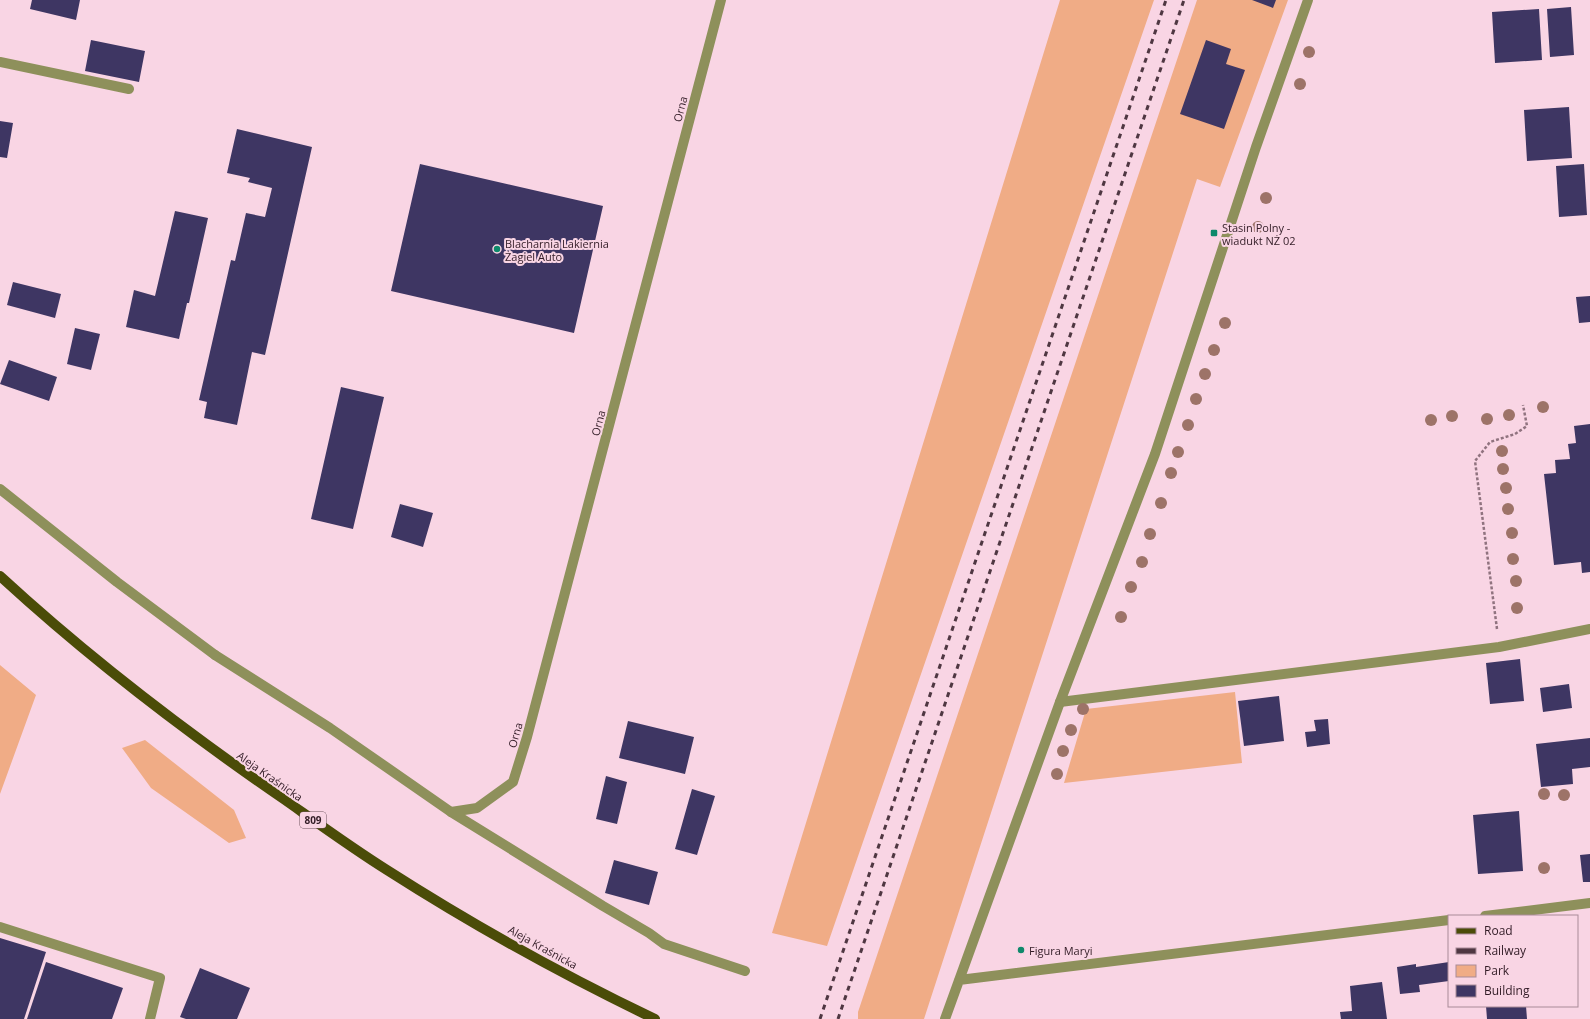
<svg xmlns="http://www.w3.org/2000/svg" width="1590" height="1019" font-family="'Open Sans',sans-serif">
<rect width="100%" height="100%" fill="#f9d5e4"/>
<!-- green -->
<path fill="#f0ac86" d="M1060,0H1154L827,946L772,933Z
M1197,0H1288L1220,187L1197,179L924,1019H858V1012Z
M0,665L36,695L0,794Z
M1235,692L1242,763L1064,783L1086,709Z
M145,740L234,810L246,838L229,843L151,788L122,748Z"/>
<!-- building -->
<path fill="#3e3663" d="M32,0H80L76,20L30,9Z
M1252,0H1276L1273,8Z
M1571,7L1574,55L1550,57L1547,9Z
M1539,9L1542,60L1495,63L1492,12Z
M91,40L145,51L139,82L85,71Z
M1206,40L1231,49L1226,64L1245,70L1224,129L1180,114Z
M1569,107L1572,158L1527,161L1524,110Z
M0,121L13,123L7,158L0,157Z
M237,129L312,147L265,355L252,352L237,425L204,418L207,402L199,400L231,260L235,261L246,213L265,217L272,188L248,182L250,178L227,173Z
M420,164L603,206L574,333L391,291Z
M1584,164L1587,215L1559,217L1556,166Z
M175,211L208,218L189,303H187L179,339L126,327L134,290L155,296Z
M13,282L61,294L55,318L7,305Z
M1590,296V322L1579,323L1576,297Z
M75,328L100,334L91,370L67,364Z
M9,360L57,377L49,401L0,384Z
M341,387L384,397L353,529L311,519Z
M1590,424V572L1582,573L1581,562L1554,565L1544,474L1556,473L1555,460L1570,459L1568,444L1576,443L1574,426Z
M400,504L433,513L423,547L391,537Z
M1520,659L1524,701L1490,704L1486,663Z
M1569,684L1572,708L1543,712L1540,688Z
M1279,696L1284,741L1244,746L1238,701Z
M1328,719L1330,744L1307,747L1305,732L1316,731L1314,720Z
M628,721L694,737L685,774L619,758Z
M1590,738V767L1572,769L1573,784L1541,787L1536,744Z
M606,776L627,782L617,824L596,819Z
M692,789L715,796L697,855L675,849Z
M1519,811L1523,871L1478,874L1473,815Z
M1590,854V882H1583L1580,855Z
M614,860L658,872L649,905L605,893Z
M0,938L46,952L24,1019H0Z
M46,962L123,988L112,1019H27Z
M1449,962V981L1419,985L1420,992L1400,994L1397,967L1416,964V967Z
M200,968L250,988L237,1019H186L180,1017Z
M1382,982L1387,1019H1341L1340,1012L1352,1011L1350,986Z
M1486,1006H1526L1527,1019H1487Z"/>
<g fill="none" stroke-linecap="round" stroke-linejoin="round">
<!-- path -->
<path stroke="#90737f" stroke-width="2.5" stroke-dasharray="3 2" stroke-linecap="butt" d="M1497,629L1475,461L1490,442L1515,434L1527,426L1523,405"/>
<!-- lane -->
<path stroke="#8e905b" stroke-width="10" d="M0,62L129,89
M215,655L330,728L451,812L603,906L649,933L664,944L745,971
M1060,702L1499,647L1590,629
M0,927L160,978L150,1019"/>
<!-- street -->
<path stroke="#8e905b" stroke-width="10" d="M0,489L117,582L215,655
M451,812L477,808L513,782L527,737L721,0
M1485,916L1590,903
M959,980L1449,920
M945,1019L1060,702L1155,454L1256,147L1308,0"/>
<!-- primary -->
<path stroke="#4b4c08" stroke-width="10" d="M0,576C89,658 186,732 285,800C319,824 352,848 387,870C473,925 563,975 655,1019"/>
<!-- rail -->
<path stroke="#4f3742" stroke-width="3" stroke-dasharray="5 5" stroke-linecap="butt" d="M820,1019L1166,0
M838,1019L1184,0"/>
</g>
<!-- trees -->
<g fill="#9d7368">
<circle cx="1309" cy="52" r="6"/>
<circle cx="1300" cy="84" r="6"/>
<circle cx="1266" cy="198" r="6"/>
<circle cx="1258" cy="227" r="6"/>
<circle cx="1225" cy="323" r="6"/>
<circle cx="1214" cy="350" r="6"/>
<circle cx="1205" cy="374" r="6"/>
<circle cx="1196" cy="399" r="6"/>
<circle cx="1543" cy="407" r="6"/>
<circle cx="1509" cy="415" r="6"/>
<circle cx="1452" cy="416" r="6"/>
<circle cx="1487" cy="419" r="6"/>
<circle cx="1431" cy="420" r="6"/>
<circle cx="1188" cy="425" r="6"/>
<circle cx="1502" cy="451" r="6"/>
<circle cx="1178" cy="452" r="6"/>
<circle cx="1503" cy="469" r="6"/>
<circle cx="1171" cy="473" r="6"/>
<circle cx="1506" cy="488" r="6"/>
<circle cx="1161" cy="503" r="6"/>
<circle cx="1508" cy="509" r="6"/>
<circle cx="1512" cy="533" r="6"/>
<circle cx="1150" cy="534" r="6"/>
<circle cx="1513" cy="559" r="6"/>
<circle cx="1142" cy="562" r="6"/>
<circle cx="1516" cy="581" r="6"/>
<circle cx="1131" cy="587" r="6"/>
<circle cx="1517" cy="608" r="6"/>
<circle cx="1121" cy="617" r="6"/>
<circle cx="1083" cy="709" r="6"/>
<circle cx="1071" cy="730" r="6"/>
<circle cx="1063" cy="751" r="6"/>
<circle cx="1057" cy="774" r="6"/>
<circle cx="1544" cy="794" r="6"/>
<circle cx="1564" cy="795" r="6"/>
<circle cx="1544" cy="868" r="6"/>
</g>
<!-- markers -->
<g fill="#0e896b" stroke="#f9d5e4" stroke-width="1.5">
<rect x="1210" y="229" width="8" height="8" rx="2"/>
<circle cx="497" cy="249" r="4"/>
<circle cx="1021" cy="950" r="4"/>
</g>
<g text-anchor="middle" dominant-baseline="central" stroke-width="4" stroke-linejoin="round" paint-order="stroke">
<!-- shield labels -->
<rect fill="#f9d5e4" stroke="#6e545f" stroke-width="1" x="300" y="812" width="26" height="16" rx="3"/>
<g font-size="10" font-weight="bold" fill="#321c26">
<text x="313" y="820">809</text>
</g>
<!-- street labels -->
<g font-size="11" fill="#321c26" stroke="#f9d5e4">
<text transform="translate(680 109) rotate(-75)">Orna</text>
<text transform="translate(598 423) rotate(-75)">Orna</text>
<text transform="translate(515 735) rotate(-74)">Orna</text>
<text transform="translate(270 776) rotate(35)">Aleja Kraśnicka</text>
<text transform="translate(543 947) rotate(29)">Aleja Kraśnicka</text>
</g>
<!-- poi labels -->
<g font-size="11" fill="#321c26" stroke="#f9d5e4" text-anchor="start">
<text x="1222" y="227">Stasin Polny -<tspan x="1222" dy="13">wiadukt NŻ 02</tspan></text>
<text x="505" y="243">Blacharnia Lakiernia<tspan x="505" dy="13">Żagiel Auto</tspan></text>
<text x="1029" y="950">Figura Maryi</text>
</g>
</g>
<!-- legend -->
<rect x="1448" y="915" width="130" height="92" fill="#f9d5e4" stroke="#a98b98"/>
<rect x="1456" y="928" width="20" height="6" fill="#4b4c08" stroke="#a98b98"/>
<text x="1484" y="935" font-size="12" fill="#321c26">Road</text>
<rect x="1456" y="948" width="20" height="6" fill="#4f3742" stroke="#a98b98"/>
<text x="1484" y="955" font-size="12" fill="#321c26">Railway</text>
<rect x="1456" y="965" width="20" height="12" fill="#f0ac86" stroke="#a98b98"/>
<text x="1484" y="975" font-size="12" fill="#321c26">Park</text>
<rect x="1456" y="985" width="20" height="12" fill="#3e3663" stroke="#a98b98"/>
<text x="1484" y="995" font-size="12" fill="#321c26">Building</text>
</svg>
